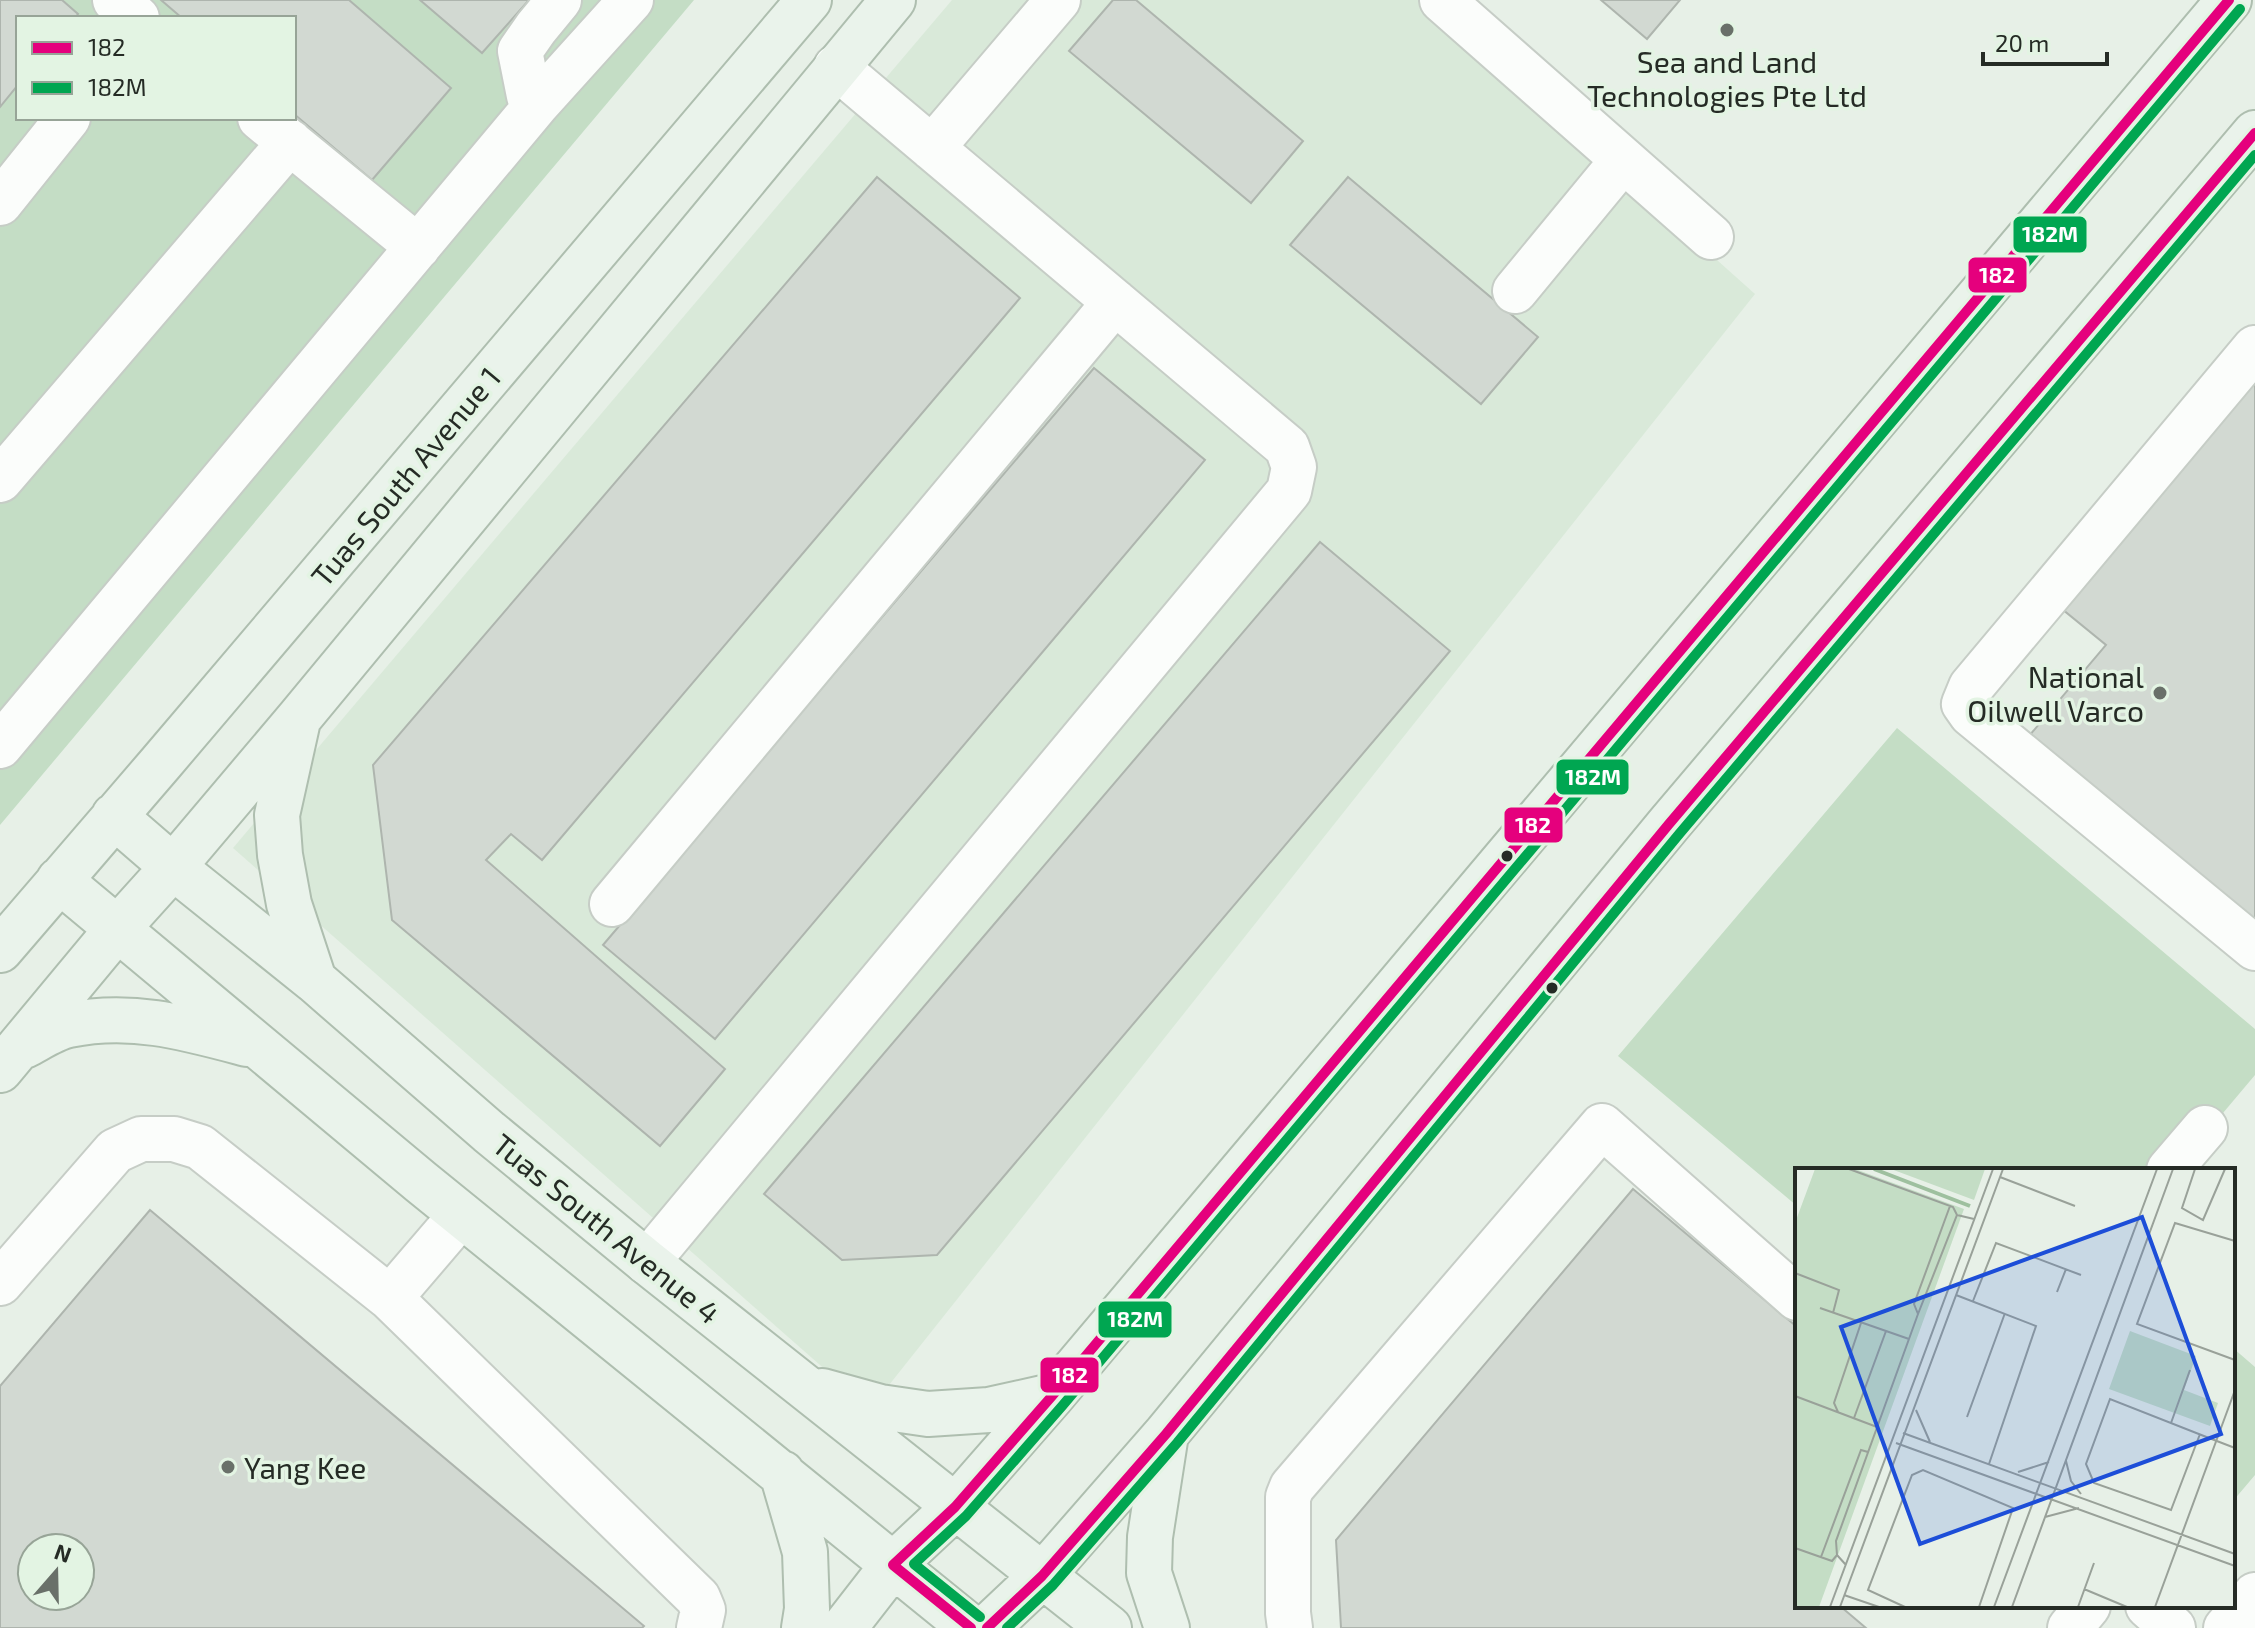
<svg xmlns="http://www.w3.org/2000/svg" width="2255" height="1628" font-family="'Exo 2',sans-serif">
<rect width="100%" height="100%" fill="#e7f0e7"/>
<!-- built -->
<path fill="#d9e9d9" d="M952,0H1426L1755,294L870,1409L233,848Z"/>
<!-- green -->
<path fill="#c4ddc5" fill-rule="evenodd" d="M0,0H694L0,825ZM18,18H294V118H18Z
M1897,728L2255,1029V1075L2175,1170H1797V1206L1618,1056Z
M2233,1348L2255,1367V1475L2233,1501Z"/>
<!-- building -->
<path fill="#d2d9d2" stroke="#aeb5ae" stroke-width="2" fill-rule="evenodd" d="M0,0H62L78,14L75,18H18V85L0,107Z
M161,0H349L451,88L372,180L294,114V18H182Z
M420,0H529L482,53Z
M1113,0H1136L1303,141L1251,203L1069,51Z
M1601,0H1680L1647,39Z
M877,177L1020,298L542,860L511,834L486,860L725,1069L660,1146L392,920L373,765Z
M1348,177L1538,337L1481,404L1290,245Z
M2255,360V936L2024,742L2106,645L2051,600Z
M1094,368L1205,460L715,1039L603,945Z
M1320,542L1450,651L937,1255L842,1260L764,1194Z
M1633,1189L1797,1327V1606H1840L1866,1628H1341L1336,1540Z
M150,1210L644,1626L642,1628H0V1386ZM32,1548H80V1596H32Z"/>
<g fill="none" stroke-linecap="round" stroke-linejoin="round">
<defs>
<path id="minor" d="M115,0L137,18
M1442,0L1711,237
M538,103L529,96L520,51L536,28L559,0
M260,118L418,247
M932,148L1058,0
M0,203L68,118
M1515,291L1623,160
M2255,348L1971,687L1964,704L1971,714L2255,948
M0,480L290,142
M0,746L538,103L631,0
M612,904L1115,302
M2169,1170L2205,1128
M647,1262L1289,491L1294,467L1287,447L836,67
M0,1283L115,1151L141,1139H174L200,1147L390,1298L698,1598L703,1610L699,1628
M390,1298L461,1215
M2148,1606L2173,1628
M1290,1628L1288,1613V1497L1292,1487L1602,1126L1797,1298
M2070,1628L2088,1606
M2226,1628L2255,1595"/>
<path id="major" d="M297,725L277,815L280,855L289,904L314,980
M114,816L173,867L314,980L489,1132L647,1262L1109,1628
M59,880L421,1182L971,1628
M0,950L160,764L809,0
M24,1046C38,1039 54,1028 69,1025C132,1012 187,1028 247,1044
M0,1070L118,928L173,867L299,718L893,0
M822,1391L880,1407L928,1414L989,1410L1052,1396
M1166,1434L1150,1537L1149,1573L1167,1628
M782,1473L805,1552L807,1609L804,1628
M844,1628L893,1565L955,1507L1052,1396L2229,0
M987,1628L1042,1576L1166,1434L1669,824L2255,133"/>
</defs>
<!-- minor casing -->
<use href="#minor" stroke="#c6cdc6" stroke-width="48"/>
<!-- major casing -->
<use href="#major" stroke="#aebeaf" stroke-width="48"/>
<!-- minor -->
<use href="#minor" stroke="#fbfdfb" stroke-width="44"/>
<!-- major -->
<use href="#major" stroke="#eaf3eb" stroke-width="44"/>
<defs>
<path id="bus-1" d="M971,1628L893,1565L955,1507L1052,1396L2229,0
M987,1628L1042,1576L1166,1434L1669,824L2255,133"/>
<path id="bus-2" d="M980,1617L914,1564L966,1516L1063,1405L2240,9
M1007,1628L1053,1585L1177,1443L1680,833L2255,155"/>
</defs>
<!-- bus-1 casing -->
<use href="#bus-1" stroke="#e3f4e3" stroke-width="16"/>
<!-- bus-2 casing -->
<use href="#bus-2" stroke="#e3f4e3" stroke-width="16"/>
<!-- bus-1 -->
<use href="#bus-1" stroke="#e5007d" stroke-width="10"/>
<!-- bus-2 -->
<use href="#bus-2" stroke="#00a651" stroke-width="10"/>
</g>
<!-- markers -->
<g fill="#697069" stroke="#e3f4e3" stroke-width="3">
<circle cx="1727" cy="30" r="8"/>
<circle cx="2160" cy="693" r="8"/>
<circle cx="228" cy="1467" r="8"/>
</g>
<g fill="#252b25" stroke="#e3f4e3" stroke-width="3">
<circle cx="1507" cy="856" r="7"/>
<circle cx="1552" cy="988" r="7"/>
</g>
<g text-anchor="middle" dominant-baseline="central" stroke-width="7" stroke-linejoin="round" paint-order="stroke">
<!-- poi labels -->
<g font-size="30" fill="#252b25" stroke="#e3f4e3">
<text x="1727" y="61">Sea and Land<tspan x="1727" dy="34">Technologies Pte Ltd</tspan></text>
<text x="2144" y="676" text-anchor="end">National<tspan x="2144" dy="34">Oilwell Varco</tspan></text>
<text x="244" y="1467" text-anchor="start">Yang Kee</text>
</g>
<!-- street labels -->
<g font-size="30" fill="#252b25" stroke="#e3f4e3">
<text transform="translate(405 476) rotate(-50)">Tuas South Avenue 1</text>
<text transform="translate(607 1228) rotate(39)">Tuas South Avenue 4</text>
</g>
</g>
<!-- overview -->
<g transform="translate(1795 1168)">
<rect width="440" height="440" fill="#e7f0e7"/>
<path d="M20,1H60L169,41L24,439H0V55ZM96,1H190L179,32ZM335,163L401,188L389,222L423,235L415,258L314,221Z" fill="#c4ddc5"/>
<path fill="none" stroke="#9ec09f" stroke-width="4" d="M79,1L175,38"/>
<path fill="none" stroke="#99a199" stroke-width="2" d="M54,1L158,39L162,47M400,1L387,40L408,52L430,1M205,9L280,38M440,73L380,55L342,156L440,192M0,105L44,122L38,145M262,124L271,101M161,127L241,158L194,296M178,133L201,75L286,107M25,140L114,171M123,146L119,136L155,38M0,228L82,259M121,242L135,274M43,244L39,235L66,155M172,249L210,145M59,250L91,163M376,255L395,202M108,265L440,386M405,266L376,342L299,315L291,296L315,231L414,270L440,280M101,275L440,398M271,293L276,313L286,326M223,304L254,294M250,349L284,340M0,380L37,393L42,387M26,389L66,282L73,284M51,397L42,387L41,373L123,146L162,47L179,51M289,421L332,439M49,427L84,439M35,439L198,1M45,439L208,1M110,439L73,422L117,307L128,302L218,340L184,439M199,439L362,1M217,439L378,1M283,439L299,395M360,439L440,222"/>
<path fill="#1d4ed8" fill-opacity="0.15" stroke="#1d4ed8" stroke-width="4" d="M347,49L426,266L125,376L46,159Z"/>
<rect width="440" height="440" fill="none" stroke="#252b25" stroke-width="4"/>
</g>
<g stroke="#e3f4e3" stroke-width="3">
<rect x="2012" y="215" width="76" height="39" rx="8" fill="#00a651"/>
<rect x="1967" y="256" width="61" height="38" rx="8" fill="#e5007d"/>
<rect x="1555" y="758" width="75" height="38" rx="8" fill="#00a651"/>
<rect x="1503" y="806" width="61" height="38" rx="8" fill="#e5007d"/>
<rect x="1097" y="1300" width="76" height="39" rx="8" fill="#00a651"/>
<rect x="1039" y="1356" width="61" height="38" rx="8" fill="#e5007d"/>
</g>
<g font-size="22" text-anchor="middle" font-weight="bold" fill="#fff">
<text x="2050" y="242">182M</text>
<text x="1997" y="283">182</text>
<text x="1593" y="785">182M</text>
<text x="1533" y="833">182</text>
<text x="1135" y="1327">182M</text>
<text x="1070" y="1383">182</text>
</g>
<!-- legend -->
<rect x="16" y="16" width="280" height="104" fill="#e3f4e3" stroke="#97a497" stroke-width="2"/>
<rect x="32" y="42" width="40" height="12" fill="#e5007d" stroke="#97a497" stroke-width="2"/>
<text x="88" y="56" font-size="24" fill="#252b25">182</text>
<rect x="32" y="82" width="40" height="12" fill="#00a651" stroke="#97a497" stroke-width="2"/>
<text x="88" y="96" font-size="24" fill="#252b25">182M</text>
<!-- north arrow -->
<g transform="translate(56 1572) rotate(20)"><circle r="38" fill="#e3f4e3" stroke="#97a497" stroke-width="2"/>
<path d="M0-6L14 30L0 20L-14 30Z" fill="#697069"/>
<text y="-12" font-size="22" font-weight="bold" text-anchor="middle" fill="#252b25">N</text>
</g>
<!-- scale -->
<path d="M1983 52v12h124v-12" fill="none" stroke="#252b25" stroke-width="4"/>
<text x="1995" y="52" font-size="24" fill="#252b25" stroke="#e3f4e3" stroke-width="6" paint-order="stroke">20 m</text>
</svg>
